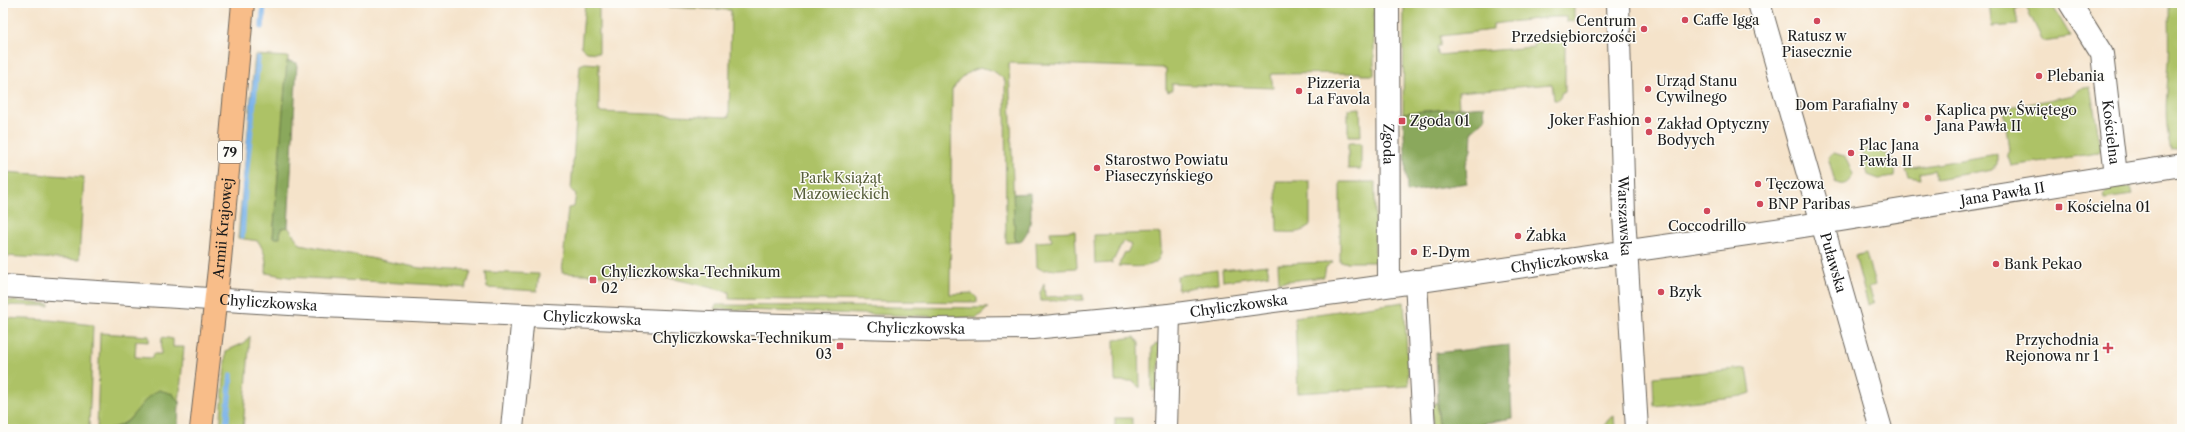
<svg xmlns="http://www.w3.org/2000/svg" width="2185" height="432" font-family="'Libre Caslon Text',serif">
<rect width="100%" height="100%" fill="#fdfcf7"/>
<filter id="ink" filterUnits="userSpaceOnUse"><feTurbulence type="fractalNoise" baseFrequency=".025" numOctaves="2"/><feDisplacementMap in="SourceGraphic" scale="8" xChannelSelector="R" yChannelSelector="G"/><feConvolveMatrix kernelMatrix="1 2 1 2 8 2 1 2 1" color-interpolation-filters="sRGB"/></filter>
<filter id="wash" filterUnits="userSpaceOnUse"><feTurbulence type="fractalNoise" baseFrequency=".012" numOctaves="4" result="noise"/><feDisplacementMap in="SourceGraphic" scale="16" xChannelSelector="R" yChannelSelector="G"/><feGaussianBlur stdDeviation="0.9" result="paint"/><feColorMatrix in="noise" values="0 0 0 0 0 0 0 0 0 0 0 0 0 0 0 0 0 1.4 0 .05"/><feComposite in="paint" operator="in"/></filter>
<g filter="url(#wash)">
<rect width="100%" height="100%" fill="#f5e3ca"/>
<!-- green -->
<path fill="#adc266" stroke="#646f41" d="M585,3H1374V75H1361L1360,73L1271,74L1273,88L1172,84V90L1168,92L1166,89V68L1009,63L1015,242L1006,243L1005,81C985,58 966,69 952,90L950,294L972,293L977,298V302L729,299V292L675,279L562,273L568,208L574,207L576,194L571,190L580,65L585,63L599,64V112L729,117L731,10L599,4V53L587,52L581,47Z
M1404,3L1574,4V21L1566,22V17H1553L1493,24V30L1440,36V46H1437L1438,55L1534,47V37L1565,35V92H1562L1559,100H1554L1552,84L1458,92L1459,108L1403,113Z
M1989,3H2051L2071,37L2043,41L2026,7L2015,9L2018,25L1992,27Z
M2169,3H2182V148L2171,150C2163,120 2167,92 2169,62C2170,42 2169,22 2169,3Z
M255,55L288,57L273,238L281,228L288,227L300,244L420,268L471,271L466,288L437,285L289,277L266,273C267,260 265,252 258,241L238,238Z
M2090,87L2101,148L2098,153L2011,166L2007,154L2009,151L2004,109L2073,95L2080,89Z
M1360,108L1361,136H1348V109Z
M1348,143H1361V169H1348Z
M1870,148C1882,151 1893,156 1897,167L1895,168L1894,177L1879,179L1868,175L1863,154L1865,150Z
M1834,153L1844,156C1847,161 1851,169 1852,174C1852,184 1842,187 1835,182L1828,157Z
M1997,154V164L1993,169L1936,179L1934,170L1920,173L1921,179L1909,177L1906,169Z
M3,172L84,177L79,260L3,256Z
M1276,181H1310V224C1305,235 1287,232 1277,232Z
M1340,182H1375V262H1340Z
M2125,186L2130,188L2132,195L2104,199L2103,195L2109,188Z
M1075,231L1077,268L1042,270L1037,267L1036,242L1052,241L1050,232Z
M1160,233C1160,240 1163,252 1159,258C1154,270 1128,266 1118,266L1125,252L1127,253L1131,245L1123,241L1112,263L1095,264L1094,235Z
M1866,253L1875,285L1869,287L1874,302L1868,305L1855,256Z
M1333,262L1326,267L1324,277L1279,282L1278,264Z
M1267,265L1269,275L1223,281L1222,270Z
M1217,270L1218,283L1178,290L1177,276Z
M486,272L539,274L537,291L487,288Z
M1044,284L1045,297L1083,295V300L1041,301L1040,293Z
M3,300L49,304V306L3,305Z
M1404,302L1409,386L1298,393L1295,317Z
M716,305L988,308L977,318L714,309Z
M3,318L49,320L93,325L89,429H3Z
M100,333L149,336V342L136,341L135,357L152,358L153,354H161L162,337L173,339V347H184L179,403L173,394L149,396C131,418 127,429 97,429Z
M250,336L243,429H220L226,351L244,343Z
M1135,337L1139,343L1140,388L1132,381H1115L1114,340Z
M1160,343L1158,390L1152,391V348L1155,344Z
M1747,368L1751,393L1742,396L1654,406L1653,377Z
M1437,402L1439,429H1432V406Z
M1614,416L1615,429H1602L1608,420Z
M1115,418H1132V429H1115Z"/>
<!-- forest -->
<path fill="#8aa85b" stroke="#53623c" d="M287,61L297,63L288,227L281,228L280,238H273Z
M1484,106L1485,119L1472,131L1471,150L1466,164L1467,183L1407,192L1403,113Z
M1030,193C1031,213 1034,227 1020,242H1015L1013,194Z
M1509,345L1512,418L1454,429H1439L1436,353Z
M159,390L173,394L179,403L178,429H113L127,422L149,396Z"/>
<g fill="none" stroke-linecap="round" stroke-linejoin="round">
<!-- stream -->
<path stroke="#79b2e9" stroke-width="5.5" d="M262,27L264,3
M242,236L245,187L258,58
M226,429L231,375"/>
</g>
</g>
<g filter="url(#ink)">
<g fill="none" stroke-linecap="round" stroke-linejoin="round">
<defs>
<g id="minor">
<path id="s1" d="M1388,3L1389,285"/>
<path id="s2" d="M1618,3L1624,215L1637,429"/>
<path id="s3" d="M1759,3L1881,429"/>
<path id="s4" d="M2070,3L2102,54L2116,175"/>
<path d="M1416,281L1424,429"/>
<path id="s5" d="M3,286L322,306L709,323L931,329L1033,328L1169,315L1365,289L1790,228L2182,165"/>
<path d="M512,429L523,315"/>
<path d="M1166,429L1169,315"/>
</g>
<g id="major">
<path id="s6" d="M201,429L220,260L243,3"/>
</g>
</defs>
<!-- minor casing -->
<use href="#minor" stroke="#686259" stroke-width="24"/>
<!-- major casing -->
<use href="#major" stroke="#686259" stroke-width="24"/>
<!-- minor -->
<use href="#minor" stroke="#fff" stroke-width="22"/>
<!-- major -->
<use href="#major" stroke="#f8bd89" stroke-width="22"/>
</g>
</g>
<!-- markers -->
<g fill="#d1495b" stroke="#fdfcf7" stroke-width="1.5">
<circle cx="1685" cy="20" r="4"/>
<circle cx="1817" cy="21" r="4"/>
<circle cx="1644" cy="29" r="4"/>
<circle cx="2039" cy="76" r="4"/>
<circle cx="1648" cy="89" r="4"/>
<circle cx="1299" cy="91" r="4"/>
<circle cx="1906" cy="105" r="4"/>
<circle cx="1928" cy="118" r="4"/>
<circle cx="1648" cy="120" r="4"/>
<rect x="1398" y="117" width="8" height="8" rx="2"/>
<circle cx="1649" cy="132" r="4"/>
<circle cx="1851" cy="153" r="4"/>
<circle cx="1097" cy="168" r="4"/>
<circle cx="1758" cy="184" r="4"/>
<circle cx="1760" cy="204" r="4"/>
<rect x="2055" y="203" width="8" height="8" rx="2"/>
<circle cx="1707" cy="211" r="4"/>
<circle cx="1518" cy="236" r="4"/>
<circle cx="1414" cy="252" r="4"/>
<circle cx="1996" cy="264" r="4"/>
<rect x="589" y="276" width="8" height="8" rx="2"/>
<circle cx="1661" cy="292" r="4"/>
<rect x="836" y="342" width="8" height="8" rx="2"/>
<path d="M2106 342h4v4h4v4h-4v4h-4v-4h-4v-4h4z"/>
</g>
<g text-anchor="middle" dominant-baseline="central" stroke-width="3" stroke-linejoin="round" paint-order="stroke">
<!-- shield labels -->
<rect fill="#fdfcf7" stroke="#605f5e" stroke-width="1" x="218" y="141" width="24" height="22" rx="3"/>
<g font-size="13" font-weight="bold" fill="#1c1c1c">
<text x="230" y="152">79</text>
</g>
<!-- poi labels -->
<g font-size="14" fill="#1c1c1c" stroke="#fdfcf7" text-anchor="start">
<text x="1693" y="20">Caffe Igga</text>
<text x="1636" y="21" text-anchor="end">Centrum<tspan x="1636" dy="16">Przedsiębiorczości</tspan></text>
<text x="1817" y="36" text-anchor="middle">Ratusz w<tspan x="1817" dy="16">Piasecznie</tspan></text>
<text x="2047" y="76">Plebania</text>
<text x="1656" y="81">Urząd Stanu<tspan x="1656" dy="16">Cywilnego</tspan></text>
<text x="1307" y="83">Pizzeria<tspan x="1307" dy="16">La Favola</tspan></text>
<text x="1898" y="105" text-anchor="end">Dom Parafialny</text>
<text x="1936" y="110">Kaplica pw. Świętego<tspan x="1936" dy="16">Jana Pawła II</tspan></text>
<text x="1640" y="120" text-anchor="end">Joker Fashion</text>
<text x="1410" y="121">Zgoda 01</text>
<text x="1657" y="124">Zakład Optyczny<tspan x="1657" dy="16">Bodyych</tspan></text>
<text x="1859" y="145">Plac Jana<tspan x="1859" dy="16">Pawła II</tspan></text>
<text x="1105" y="160">Starostwo Powiatu<tspan x="1105" dy="16">Piaseczyńskiego</tspan></text>
<text x="1766" y="184">Tęczowa</text>
<text x="1768" y="204">BNP Paribas</text>
<text x="2067" y="207">Kościelna 01</text>
<text x="1707" y="226" text-anchor="middle">Coccodrillo</text>
<text x="1526" y="236">Żabka</text>
<text x="1422" y="252">E-Dym</text>
<text x="2004" y="264">Bank Pekao</text>
<text x="601" y="272">Chyliczkowska-Technikum<tspan x="601" dy="16">02</tspan></text>
<text x="1669" y="292">Bzyk</text>
<text x="832" y="338" text-anchor="end">Chyliczkowska-Technikum<tspan x="832" dy="16">03</tspan></text>
<text x="2099" y="340" text-anchor="end">Przychodnia<tspan x="2099" dy="16">Rejonowa nr 1</tspan></text>
</g>
<!-- street labels -->
<g font-size="14" fill="#1c1c1c" stroke="#fdfcf7">
<text stroke="none"><textPath href="#s4" startOffset="139">Kościelna</textPath></text>
<text stroke="none"><textPath href="#s1" startOffset="141">Zgoda</textPath></text>
<text stroke="none"><textPath href="#s5" startOffset="2010">Jana Pawła II</textPath></text>
<text stroke="none"><textPath href="#s2" startOffset="213">Warszawska</textPath></text>
<text stroke="none"><textPath href="#s6" startOffset="202">Armii Krajowej</textPath></text>
<text stroke="none"><textPath href="#s5" startOffset="1562">Chyliczkowska</textPath></text>
<text stroke="none"><textPath href="#s3" startOffset="270">Puławska</textPath></text>
<text stroke="none"><textPath href="#s5" startOffset="266">Chyliczkowska</textPath></text>
<text stroke="none"><textPath href="#s5" startOffset="1238">Chyliczkowska</textPath></text>
<text stroke="none"><textPath href="#s5" startOffset="590">Chyliczkowska</textPath></text>
<text stroke="none"><textPath href="#s5" startOffset="914">Chyliczkowska</textPath></text>
</g>
<!-- park labels -->
<g font-size="14" fill="#565e3a" stroke="#fdfcf7">
<text x="841" y="178">Park Książąt<tspan x="841" dy="16">Mazowieckich</tspan></text>
</g>
</g>
<!-- margin -->
<rect width="2185" height="432" fill="none" stroke="#fdfcf7" stroke-width="16"/>
</svg>
